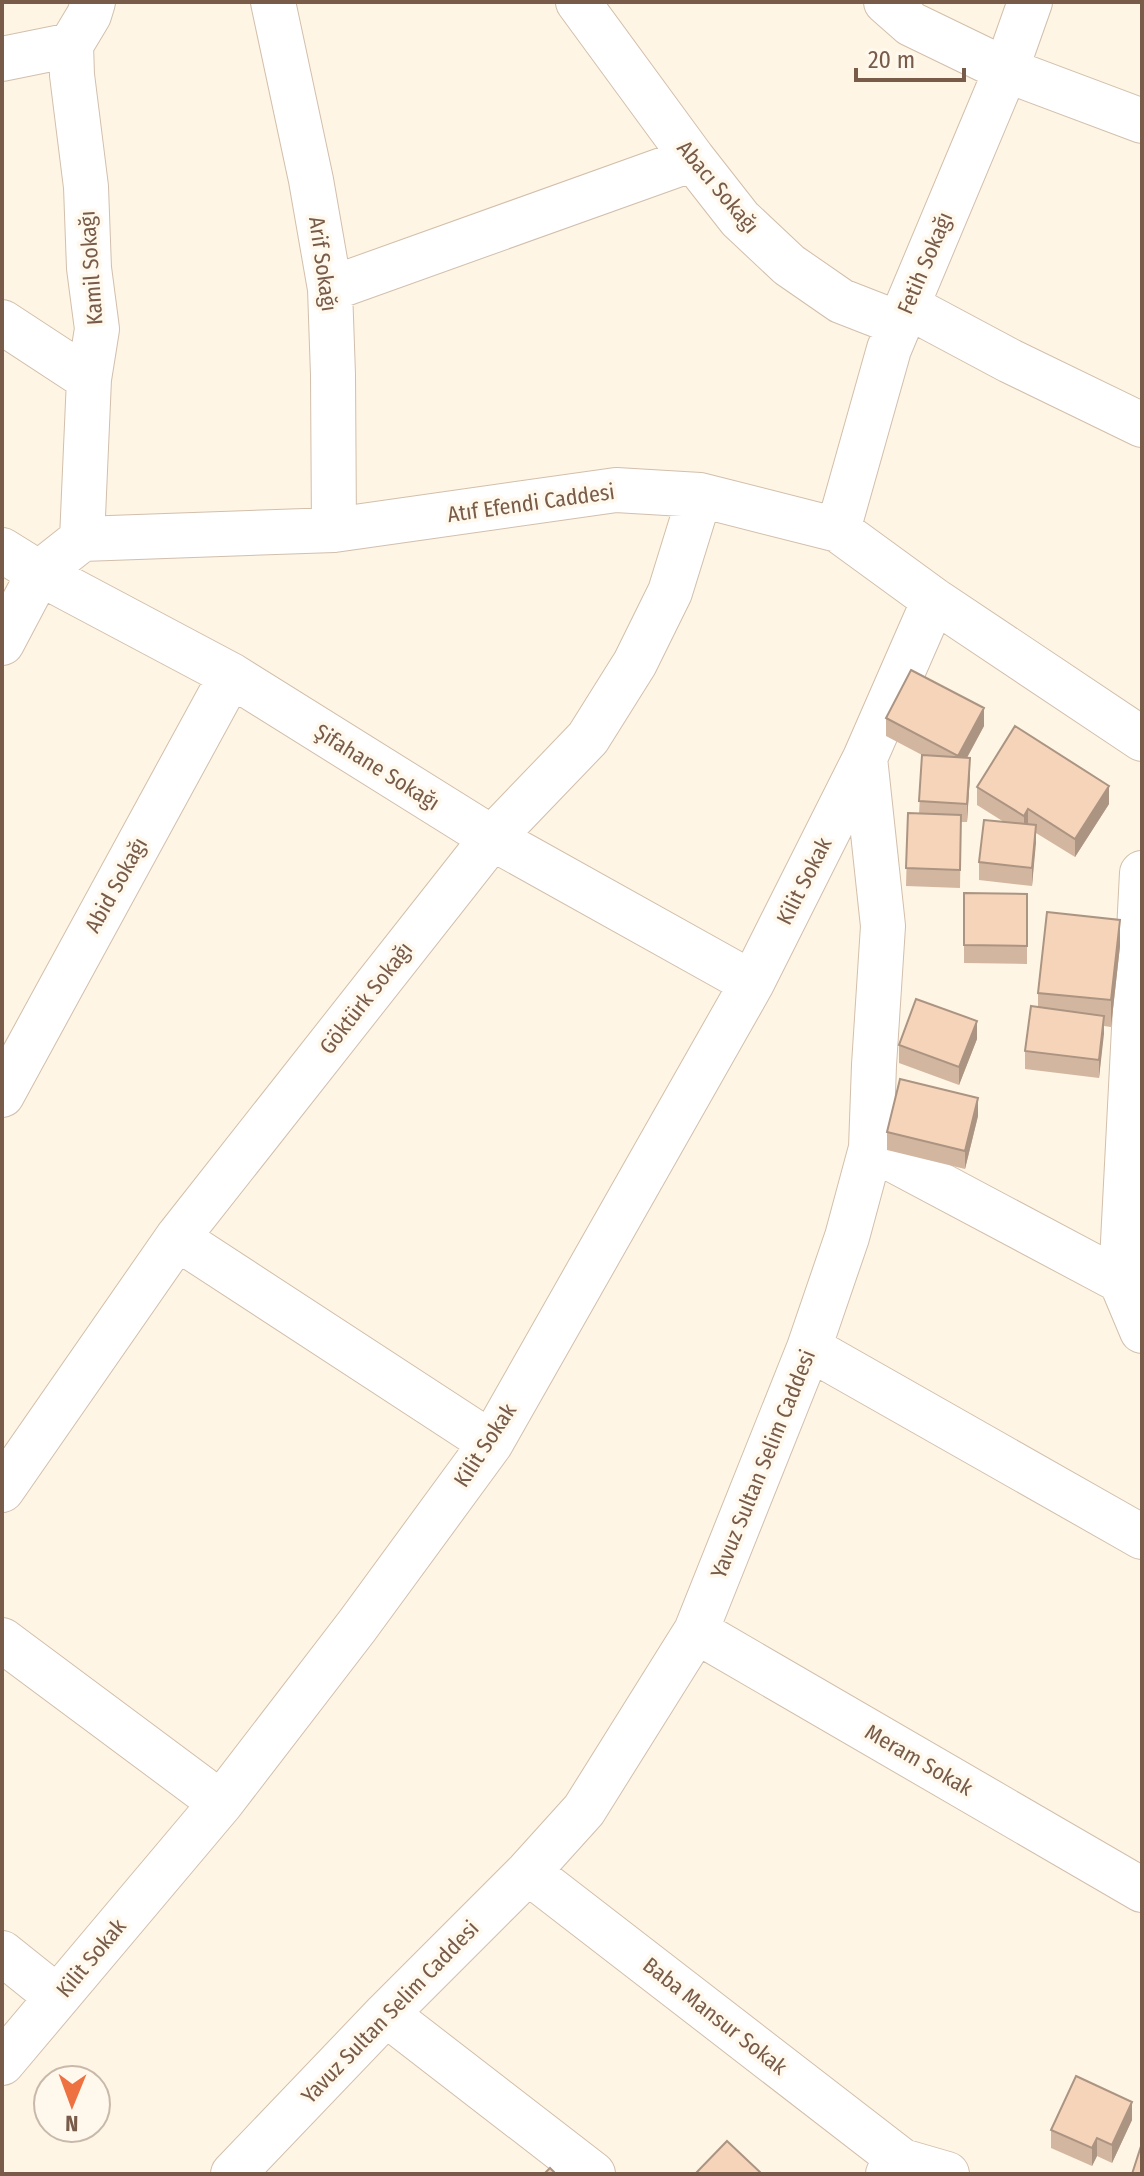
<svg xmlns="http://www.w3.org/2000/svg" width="1144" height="2176" font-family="'Fira Sans Condensed',sans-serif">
<rect width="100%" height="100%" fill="#fef5e4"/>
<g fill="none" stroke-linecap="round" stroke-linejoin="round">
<defs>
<path id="minor" d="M273,2L311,180L330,289L333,375L334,530
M578,2L693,159L740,219L789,265L841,301L900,324
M886,2L911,24L1006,70L1142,121
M2,59L71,45
M330,289L693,159
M907,306L1010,361L1142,425
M2,322L89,379
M838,530L889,349L1006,70L1030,2
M82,539L89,379L97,329L89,268L86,187L72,75L71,45L89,15L93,2
M2,550L39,573L231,675L492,838L752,983
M2,643L39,573L82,539L334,530L616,490L700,495L838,530L934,600L1142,739
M1142,873L1121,1281L1142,1331
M2,1095L231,675
M871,1148L1121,1281L1142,1270
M177,1238L491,1443
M809,1348L1142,1537
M2,1490L177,1238L492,838L588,738L635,663L670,592L700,495
M696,1631L1142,1890
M2,1640L221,1803
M528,1872L902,2161
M2,1953L57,1997
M386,2014L593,2174
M2,2063L221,1803L357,1626L491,1443L752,983L865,758
M233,2174L386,2014L528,1872L584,1810L696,1631L809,1348L847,1237L871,1148L874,1065L883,926L865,758L934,600
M888,2174L902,2161L947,2174"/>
</defs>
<!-- minor casing -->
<use href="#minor" stroke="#d2bfac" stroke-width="46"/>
<!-- minor -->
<use href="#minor" stroke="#fff" stroke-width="44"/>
</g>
<!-- wall -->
<path fill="#d3b6a0" d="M886,718L984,726L967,758L970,776L967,822H961L960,888L906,886L908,813L919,814L922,755L886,736Z
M977,787L1109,804L1075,857L1036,833L1032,886L979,880V862L1004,822L977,805Z
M964,893L1027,894V964L964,963Z
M1120,946L1111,1027L1104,1026L1099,1078L1025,1069V1051L1038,1007V993Z
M977,1039L959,1085L899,1063V1045Z
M978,1116L965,1169L887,1150V1132Z
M1132,2120L1112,2163L1097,2156L1092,2166L1051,2148V2130Z"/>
<!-- shaded-wall -->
<path fill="#ac9482" d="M984,708V726L958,774V756Z
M970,758V776L967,822V804Z
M1109,786V804L1075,857V839Z
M1028,809V827L1024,834V816Z
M1036,825V843L1032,886V868Z
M1120,920V946L1111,1027V1000Z
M1104,1016V1034L1099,1078V1060Z
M977,1021V1039L959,1085V1067Z
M978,1098V1116L965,1169V1151Z
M1132,2102V2120L1112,2163V2145Z
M1097,2138V2156L1092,2166V2148Z"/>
<!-- building -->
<path fill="#f5d4ba" stroke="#ac9482" stroke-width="2" d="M911,670L984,708L958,756L886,718Z
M1015,726L1109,786L1075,839L1028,809L1024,816L977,787Z
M922,755L970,758L967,804L919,801Z
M908,813L961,815L960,870L906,868Z
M984,820L1036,825L1032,868L979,862Z
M964,893L1027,894V946L964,945Z
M1047,912L1120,920L1111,1000L1038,993Z
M916,999L977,1021L959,1067L899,1045Z
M1031,1006L1104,1016L1099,1060L1025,1051Z
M900,1079L978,1098L965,1151L887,1132Z
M1076,2076L1132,2102L1112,2145L1097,2138L1092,2148L1051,2130Z
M727,2141L762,2174H695Z
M1142,2143V2174H1132Z
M550,2168L556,2174H544Z"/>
<g text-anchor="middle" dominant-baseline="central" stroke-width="7" stroke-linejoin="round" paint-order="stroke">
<!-- street labels -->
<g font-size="22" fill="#785b48" stroke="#fff8ec">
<text transform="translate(718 187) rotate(50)">Abacı Sokağı</text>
<text transform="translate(925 263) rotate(-67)">Fetih Sokağı</text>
<text transform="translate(323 264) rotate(82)">Arif Sokağı</text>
<text transform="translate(91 268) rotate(-94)">Kamil Sokağı</text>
<text transform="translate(531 503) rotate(-8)">Atıf Efendi Caddesi</text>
<text transform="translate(377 767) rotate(32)">Şifahane Sokağı</text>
<text transform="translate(804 881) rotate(-63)">Kilit Sokak</text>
<text transform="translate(116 885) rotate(-61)">Abid Sokağı</text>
<text transform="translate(366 998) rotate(-52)">Göktürk Sokağı</text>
<text transform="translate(485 1445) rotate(-57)">Kilit Sokak</text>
<text transform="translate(763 1464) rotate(-68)">Yavuz Sultan Selim Caddesi</text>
<text transform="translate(919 1760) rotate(30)">Meram Sokak</text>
<text transform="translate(91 1958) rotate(-50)">Kilit Sokak</text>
<text transform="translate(390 2012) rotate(-46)">Yavuz Sultan Selim Caddesi</text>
<text transform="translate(715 2016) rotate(38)">Baba Mansur Sokak</text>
</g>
</g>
<!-- border -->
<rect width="1144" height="2176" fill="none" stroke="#785b48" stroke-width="8"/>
<!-- north arrow -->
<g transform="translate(72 2104) rotate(181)"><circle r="38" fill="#fff8ec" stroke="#c9b9aa" stroke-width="2"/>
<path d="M0-6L14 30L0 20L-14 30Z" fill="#ee7142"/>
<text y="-12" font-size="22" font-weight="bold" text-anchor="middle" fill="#785b48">N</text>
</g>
<!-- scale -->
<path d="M856 68v12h108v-12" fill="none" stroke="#785b48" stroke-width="4"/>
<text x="868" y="68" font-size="24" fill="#785b48" stroke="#fff8ec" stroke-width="6" paint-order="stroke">20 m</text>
</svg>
